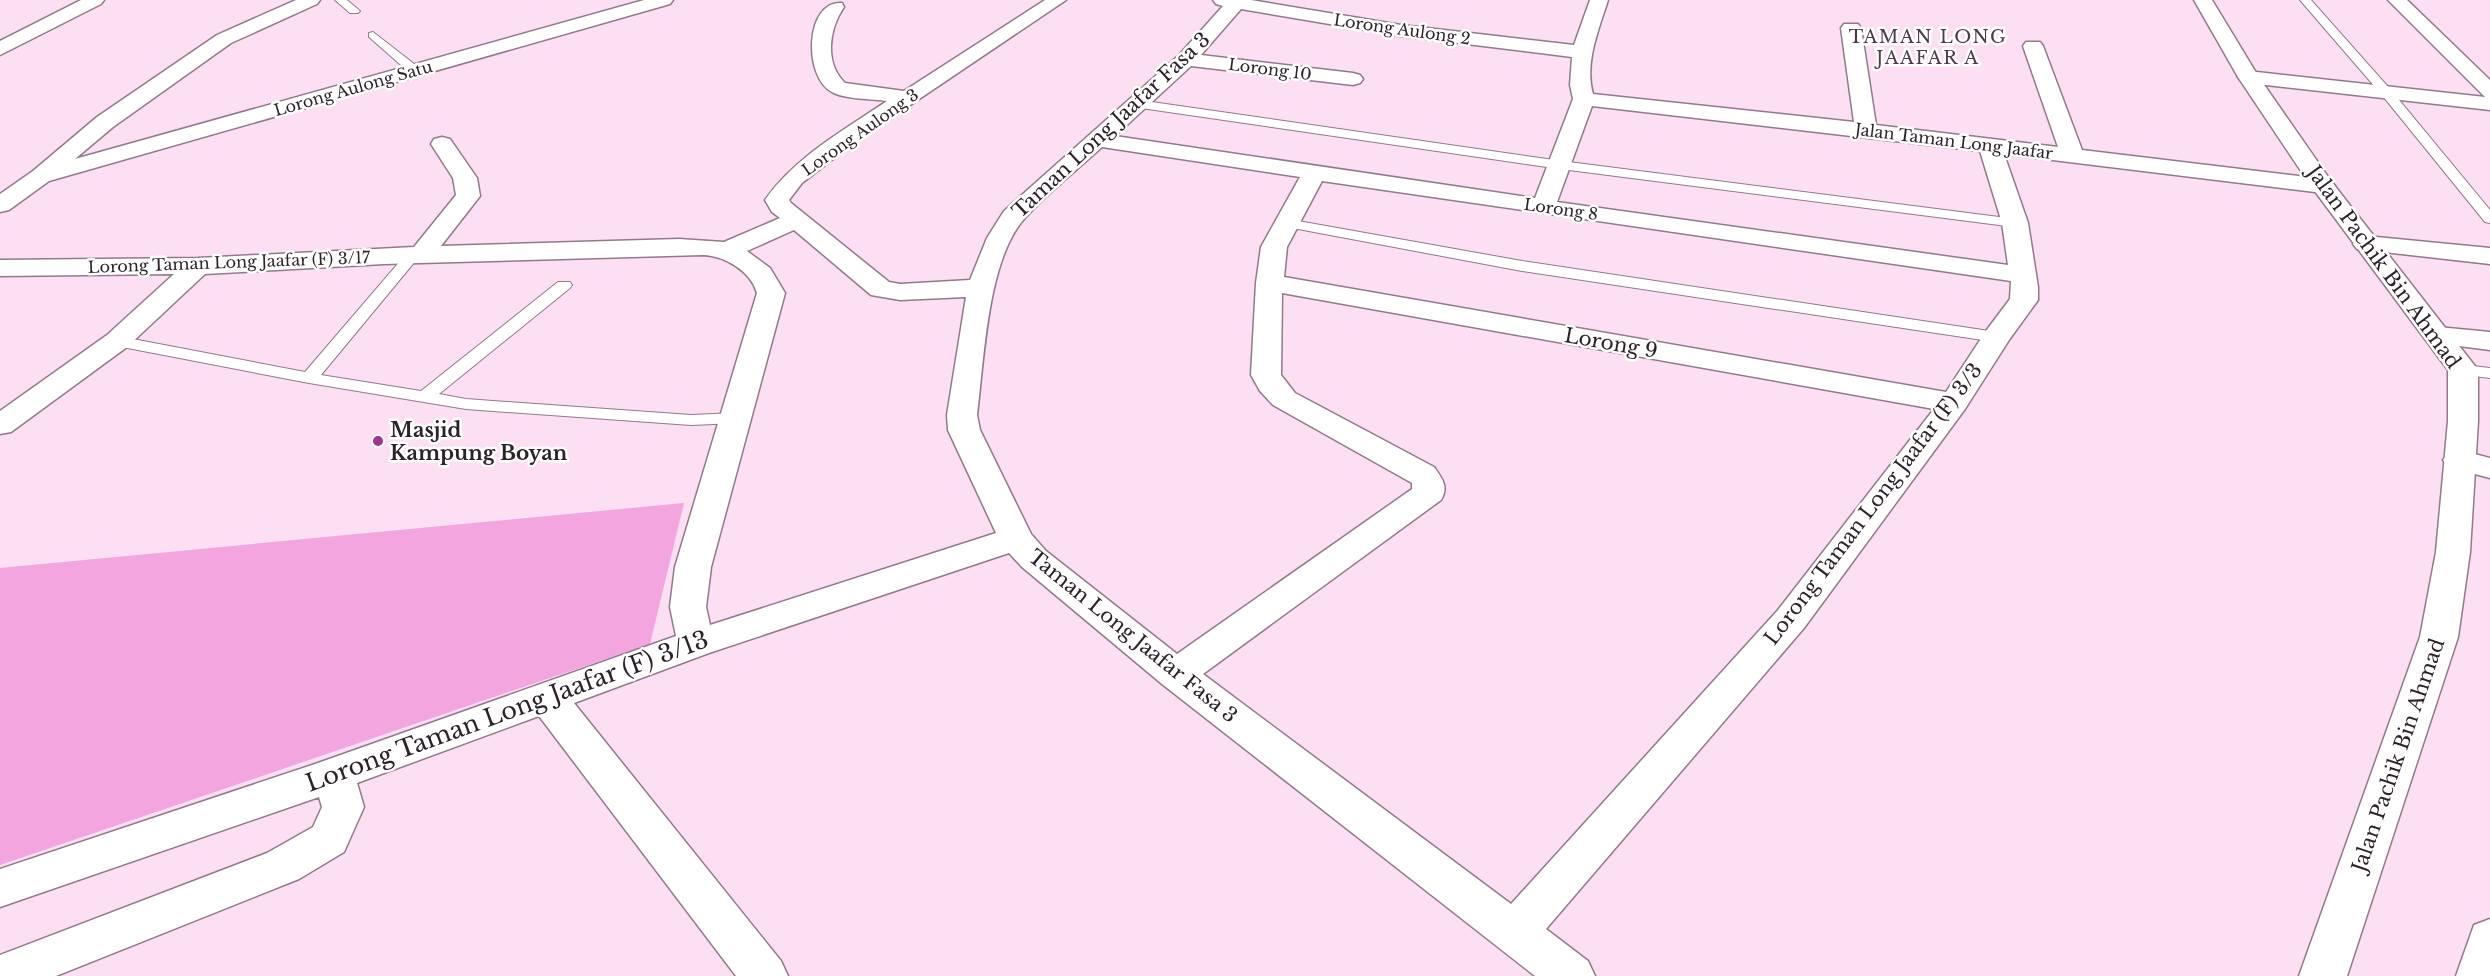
<svg xmlns="http://www.w3.org/2000/svg" width="2490" height="976" font-family="'Libre Baskerville',serif">
<rect width="100%" height="100%" fill="#fcdff3"/>
<!-- green -->
<path fill="#f2a5de" d="M684,503L650,644L0,865V568Z"/>
<g fill="none" stroke-linecap="round" stroke-linejoin="round">
<defs>
<path id="service" d="M335,0H347L360,11L358,13H350Z
M2300,0H2311L2390,89L2490,210V223L2485,222L2382,95Z
M373,32L418,67V73H410L369,37V33Z
M1138,100L1561,161L2015,219L2022,223L2015,227L1561,169L1134,107L1132,104Z
M1287,219L1522,261L1996,332L2004,337L1996,342L1522,271L1282,226L1280,223L1282,220Z
M412,251L417,253L420,256L417,259L321,375L421,391L558,282H570L572,285L570,288L439,394L466,399L691,415L737,413L743,414L746,418L743,422L737,423L691,425L466,409L309,383L117,346L109,341L117,336L305,372L407,253Z
M2463,365L2490,368V378L2457,374L2454,370L2457,366Z"/>
<path id="minor" d="M81,0H104L101,4L0,55V41Z
M296,0H320L317,4L231,43L113,127L75,159L644,0H673L670,4L49,181L9,210L0,212V194L33,171L97,117L217,35Z
M1045,0H1066L851,145L802,183L789,200L791,203L889,282L900,284L970,280L987,238L1004,211L1179,55L1223,6L1216,4L1213,0H1251L1401,25L1574,45L1590,0H1608C1599,29 1584,63 1593,94L1854,122L1841,28L1844,24H1858L1861,28L1876,125L2058,147L2023,46L2026,42H2040L2043,46L2082,150L2323,179L2331,181L2335,186L2331,191L2323,193L2004,154L2028,223L2038,287V300L2009,340L1965,409L1804,628L1546,929L1588,961L1595,976H1535L1162,684L1022,567L1009,553L709,653L574,703L781,961L788,976H736L539,716L357,783L364,807L344,852L299,879L56,976H0V955L267,853L313,827L322,807L319,797L0,907V869L318,763L676,636L670,607L675,567L757,293C751,271 725,256 703,255L384,264L205,274L127,347L11,432L0,434V411L107,335L174,274L0,276V260L198,258L414,247L456,195L453,178L431,144L434,139L442,137L450,139L477,178L480,196L441,246L679,239L724,242L780,218L772,212L765,200C795,157 844,130 887,101C873,99 843,99 832,92C803,77 805,0 842,3L844,7C829,29 824,63 845,83L904,91ZM1241,9L1401,36L1572,57L1570,85L1573,99L1535,198L1115,136L1191,66L1353,85L1360,83L1363,79L1360,75L1353,73L1201,55ZM1592,106L1980,151L2002,223L2008,265L1557,202ZM1102,147L1300,177L1261,247L1256,283L1251,375L1260,391L1273,405L1412,483V489L1177,654L1046,551L1031,534L980,430L977,415C984,361 987,261 1024,219C1047,193 1076,171 1102,147ZM1322,181L2011,281L2010,299L1986,331L1946,392L1284,277L1287,247ZM794,230L871,295L900,300L966,297L947,415L948,430L996,533L710,625L706,607L711,567L785,293L770,268L747,251ZM1282,293L1934,409L1778,610L1511,904L1203,674L1441,500C1449,487 1442,478 1434,467L1295,393L1281,375Z
M2388,0H2407L2490,80V110L2248,83L2241,81L2238,77L2241,73L2248,71L2485,97Z
M2366,236L2490,248V264L2357,249L2353,244L2357,239Z
M2438,327L2490,332V350L2428,342L2424,336L2428,330Z
M2459,450L2490,458V478L2448,467L2443,460L2448,453Z
M2490,919V976H2456L2474,925Z"/>
<path id="tertiary" d="M2194,0H2212L2258,76L2331,181L2478,370V421L2470,552L2458,637L2347,976H2299L2420,637L2436,552L2448,421V370L2311,186L2238,77Z"/>
</defs>
<!-- service casing -->
<use href="#service" stroke="#93798b" stroke-width="2"/>
<!-- minor casing -->
<use href="#minor" stroke="#93798b" stroke-width="3"/>
<!-- tertiary casing -->
<use href="#tertiary" stroke="#93798b" stroke-width="3"/>
<!-- service -->
<use href="#service" fill="#fff" fill-rule="evenodd"/>
<!-- minor -->
<use href="#minor" fill="#fff" fill-rule="evenodd"/>
<!-- tertiary -->
<use href="#tertiary" fill="#fff" fill-rule="evenodd"/>
</g>
<!-- markers -->
<circle fill="#a4328e" stroke="#fff" stroke-width="2" cx="378" cy="441" r="6"/>
<g text-anchor="middle" dominant-baseline="central" stroke-width="5" stroke-linejoin="round" paint-order="stroke">
<!-- far-street labels -->
<g font-size="16" fill="#2d222a" stroke="#fff">
<text transform="translate(1402 29) rotate(8)">Lorong Aulong 2</text>
<text transform="translate(1270 69) rotate(7)">Lorong 10</text>
<text transform="translate(353 88) rotate(-16)">Lorong Aulong Satu</text>
<text transform="translate(860 132) rotate(-35)">Lorong Aulong 3</text>
<text transform="translate(1954 141) rotate(7)">Jalan Taman Long Jaafar</text>
<text transform="translate(1561 209) rotate(8)">Lorong 8</text>
<text transform="translate(229 262) rotate(-2)">Lorong Taman Long Jaafar (F) 3/17</text>
</g>
<!-- far-neighbourhood labels -->
<g font-size="18" letter-spacing="1.5" fill="#50394a" stroke="#fff">
<text x="1928" y="37">TAMAN LONG<tspan x="1928" dy="21">JAAFAR A</tspan></text>
</g>
<!-- street labels -->
<g font-size="20" fill="#2d222a" stroke="#fff">
<text transform="translate(1111 125) rotate(-43)">Taman Long Jaafar Fasa 3</text>
<text transform="translate(2384 267) rotate(54)">Jalan Pachik Bin Ahmad</text>
<text transform="translate(1611 343) rotate(10)">Lorong 9</text>
<text transform="translate(1873 504) rotate(-53)">Lorong Taman Long Jaafar (F) 3/3</text>
<text transform="translate(1133 636) rotate(39)">Taman Long Jaafar Fasa 3</text>
<text transform="translate(2398 755) rotate(-71)">Jalan Pachik Bin Ahmad</text>
</g>
<!-- poi labels -->
<g font-size="20" font-weight="bold" fill="#2d222a" stroke="#fff" text-anchor="start">
<text x="390" y="430">Masjid<tspan x="390" dy="23">Kampung Boyan</tspan></text>
</g>
<!-- near-street labels -->
<g font-size="24" fill="#2d222a" stroke="#fff">
<text transform="translate(507 711) rotate(-20)">Lorong Taman Long Jaafar (F) 3/13</text>
</g>
</g>
</svg>
